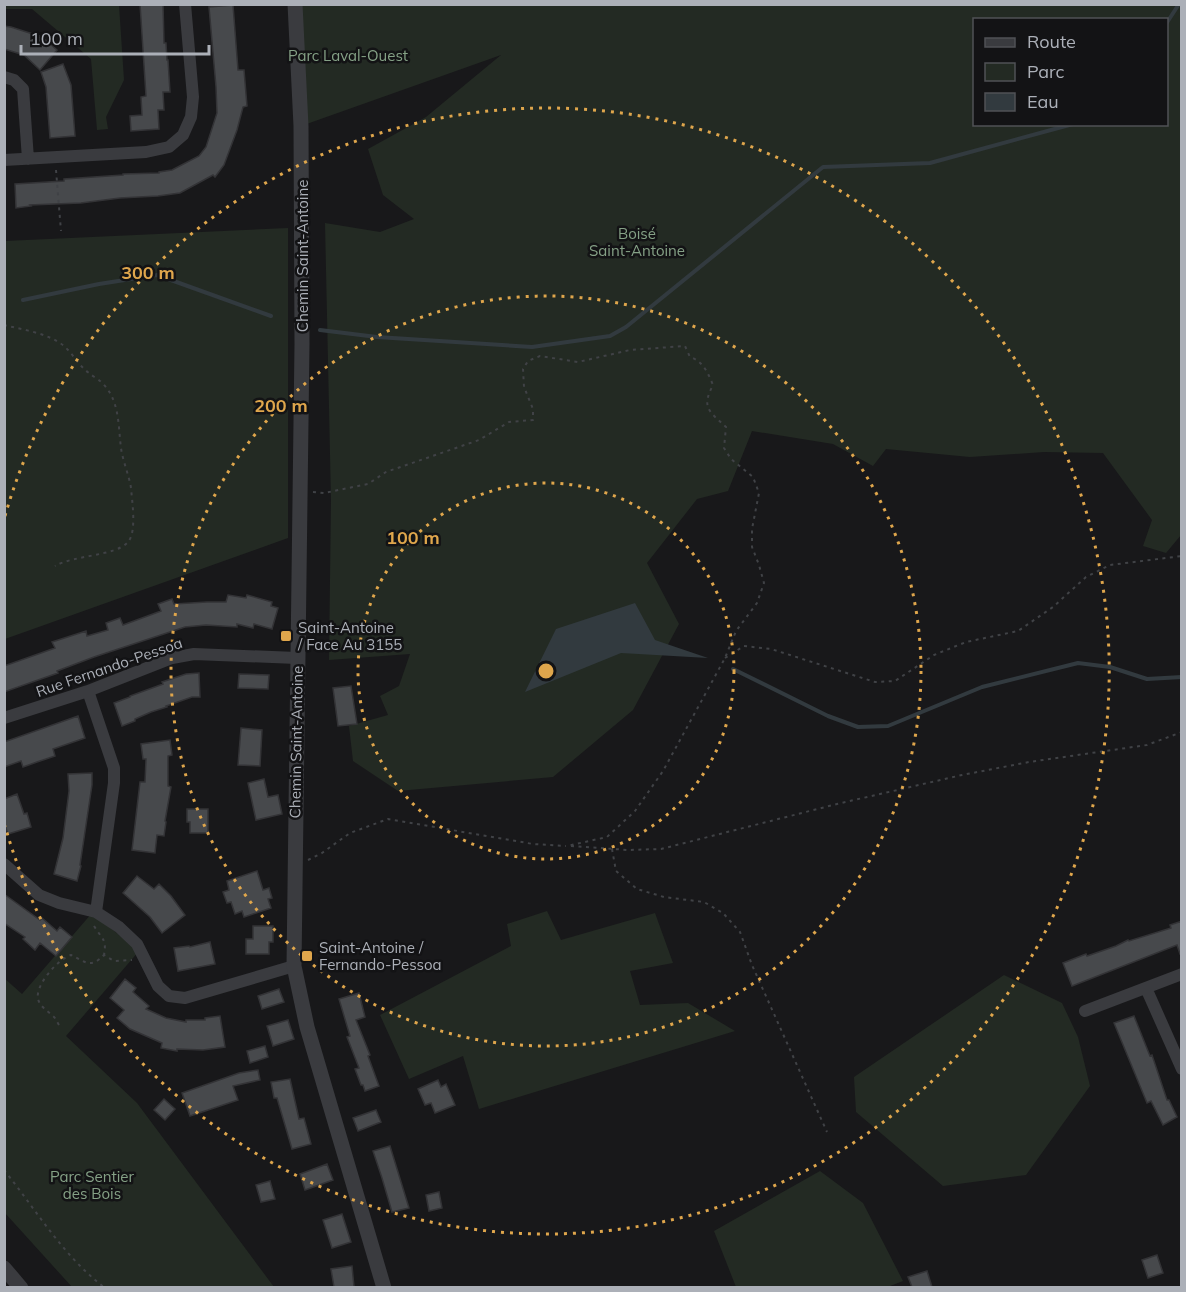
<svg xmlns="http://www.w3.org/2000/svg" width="1186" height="1292" font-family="Mulish,sans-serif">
<rect width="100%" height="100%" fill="#18181a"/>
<!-- green -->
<path fill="#232a23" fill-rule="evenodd" d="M4,5H119L124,80L106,117L108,129L97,130L91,59L32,9H5Z
M295,5H1181V535L1166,553L1143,546L1152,520L1103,453L1044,452L970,457L886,449L873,466L833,444L752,431L728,491L697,499L647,563L679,624L633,710L553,777L398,791L353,761L349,726L388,715L380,696L399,686L410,654L329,660L331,500L325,223L380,232L414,219L383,195L368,149L426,117L501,55L301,126ZM974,20H1166V124H974Z
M288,228V538L5,639V241Z
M547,911L561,940L655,913L673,963L630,971L640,1005L688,1003L735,1031L479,1109L463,1056L409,1079L380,1015L511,946L507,924Z
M92,913L139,951L66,1036L137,1103L274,1287H72L5,1213L4,978L22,994Z
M1004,975L1062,1003L1078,1037L1090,1086L1026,1175L943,1186L856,1112L854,1077Z
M820,1171L863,1203L903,1281L885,1288L736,1287L714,1231Z"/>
<!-- water -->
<path fill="#323a3f" d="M635,603L655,640L708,658L621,653L525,692L556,629Z"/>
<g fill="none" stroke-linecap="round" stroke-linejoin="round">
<!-- stream -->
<path stroke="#323a3f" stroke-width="4" d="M1166,24L1179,4
M23,300L99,284L157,275L271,316
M320,330L377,337L532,347L610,336L626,327L823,167L930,163L1073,124
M733,669L828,716L858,727L888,726L982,687L1078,663L1110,667L1147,679L1182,677"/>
</g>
<!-- building -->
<path fill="#47494c" stroke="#333336" stroke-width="1.5" d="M140,4H163L164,43H166L167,60H168L170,92H163L164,110H158L159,129L131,131L130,116L142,115L141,97L146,96Z
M233,5L238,70H244L247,106L243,107L237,130L224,165L215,177L213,175L180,193L158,196L120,198L81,203L30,205L31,206L16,208L15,184L64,181V179L123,175V174L159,173V172L172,170L199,156L206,147L217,113L216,87L209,7Z
M4,26L11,27L42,37L57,50L40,70L24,55L4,49Z
M63,64L71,85L75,136L50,138L46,87L41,72Z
M228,595L246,598L247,595L272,602L271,606L278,608L272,629L254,624L253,628L237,624V627L206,625L185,627L94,657L57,671L58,673L4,692V666L55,648L52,642L86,631L87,636L108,630L106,623L120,618L123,625L161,611L158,604L172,599L174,604L207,602H226Z
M199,673L200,697H192L166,706L167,707L151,712L135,719V721L122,726L114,703L130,697V696L163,684L162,682L186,674Z
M239,674L269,675L268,689L238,688Z
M351,686L357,724L338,726L333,688Z
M78,716L85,738L53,749L55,756L37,762L23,767L21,761L4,767V742Z
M241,728L262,730L260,766L238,765Z
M170,740L172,755L168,756V786L171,787L165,821L166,822L164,836L157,835L155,853L132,850L140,782H145L146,759H143L141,744Z
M92,773V785L80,865L81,866L77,881L54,874L63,838L69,791L68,774Z
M264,779L268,797L278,795L282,814L256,820L248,783Z
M17,794L24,814L27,813L31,827L8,834L4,823V799Z
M187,809H208V833H190V822H187Z
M257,871L263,890L269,888L272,898L268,899L271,908L244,917L242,911L235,914L231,902L227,903L223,892L229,890L227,881Z
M137,876L154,889L159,884L171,896L185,915L162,933L150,917L123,893Z
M4,894L40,920L42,918L57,931L60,927L72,937L56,956L40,943L35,950L23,939L25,937L4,923Z
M1182,921V953L1180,954L1177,945L1072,986L1063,963L1086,954L1087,956L1116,946L1128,940L1129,941L1171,928L1170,925Z
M253,926H273V942H269V954H246V939H253Z
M210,942L215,964L178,971L174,948L189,946L190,947Z
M125,979L136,988L133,992L149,1006L146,1009L166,1018L186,1022V1020H205V1018L220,1016L225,1047L203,1050L177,1049V1051L161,1048L162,1043L130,1029L117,1018L124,1010L110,998Z
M279,989L284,1002L262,1009L258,996Z
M359,993L365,1017L356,1020L370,1055L368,1056L379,1086L365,1091L363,1085H361L355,1069L359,1068L347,1037L350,1036L339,999Z
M1134,1016L1150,1056L1152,1055L1167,1100H1169L1177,1117L1163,1125L1151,1101L1147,1103L1114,1023Z
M288,1020L294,1039L273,1046L267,1026Z
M265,1046L268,1057L250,1063L247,1051Z
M258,1070L260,1080L233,1086L238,1100L190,1116L182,1093L239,1073Z
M290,1079L299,1119L304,1118L311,1144L292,1149L277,1098H274L271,1082Z
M438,1080L441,1087L446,1084L455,1105L435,1113L431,1103L425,1105L418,1089Z
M164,1099L175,1109L165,1120L154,1110Z
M376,1110L381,1122L358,1131L353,1118Z
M390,1146L409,1208L392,1212L382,1178L373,1151Z
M327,1164L333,1180L305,1190L300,1174Z
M270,1181L275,1199L261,1202L256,1185Z
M439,1192L442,1208L429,1211L426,1195Z
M342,1214L351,1242L332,1248L323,1220Z
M1157,1255L1163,1273L1148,1278L1142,1260Z
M352,1266L354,1287H334L331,1269Z
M927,1271L932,1287H912L908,1277Z"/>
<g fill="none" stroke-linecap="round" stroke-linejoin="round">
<!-- path -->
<path stroke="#404246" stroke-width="2" stroke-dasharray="3 4.5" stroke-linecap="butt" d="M56,170L61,231
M4,325C24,330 48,333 64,346C73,354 79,366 89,373C92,376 97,378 100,381C120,398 118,425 121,448C123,462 129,475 131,488C132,501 137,532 128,542C116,556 74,555 55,566
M313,492L324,493L368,484L386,472L479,440L509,422L533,420V409L524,387L523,369L528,361L540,356L578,362L630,350L685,346L690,357C703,361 708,373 713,385C701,408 709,411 726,427L724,448L731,459L753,477L759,493L752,529V547L759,565L764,583L757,603L736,631L725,658L663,771L635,811L607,837L567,846
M725,658L744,646L771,649L875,682L895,681L934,655L966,642L1018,631L1053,607L1086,577L1110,565L1182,556
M571,846L628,850L661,849L837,804L962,775L1029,762L1147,745L1182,732
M612,849L616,871L637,889L664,897L704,902L723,913L740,932L752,965L827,1132
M308,860L322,853L350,833L388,819L533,844L566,846
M94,926C102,939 107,939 104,955
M59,1025C57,1022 56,1019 54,1017C48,1011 40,1007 38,999C35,985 58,959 71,955C86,962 90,969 104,955L114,961L132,960
M4,1170C37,1211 63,1256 105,1288"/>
<!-- minor -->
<path stroke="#3a3b3f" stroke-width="12" d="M4,77L14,80L23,89L28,159
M4,160L146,152L169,147L183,135L191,117L193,97L185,4
M88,691L114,768V783L96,912
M4,718L88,691L172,658L194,654L297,658
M4,864L39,895L59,903L96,912L119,927L137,944L158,986L169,996L185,998L294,966
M1146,988L1182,1069
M1085,1011L1182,974"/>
<!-- tertiary -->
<path stroke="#3a3b3f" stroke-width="15" d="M295,4L301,126L302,344L294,966L307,1027L384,1288
M4,1268L21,1288"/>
</g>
<!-- distance rings -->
<g fill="none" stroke="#dfa64c" stroke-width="3" stroke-dasharray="3 6">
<circle cx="546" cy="671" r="188"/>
<circle cx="546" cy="671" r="375"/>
<path d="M5 516A563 563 0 1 1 5 826"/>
</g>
<!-- markers -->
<g fill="#dfa64c" stroke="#131315" stroke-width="2">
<rect x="280" y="630" width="12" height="12" rx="3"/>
<rect x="301" y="950" width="12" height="12" rx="3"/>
</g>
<g text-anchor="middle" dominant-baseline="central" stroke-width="5" stroke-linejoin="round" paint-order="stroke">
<!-- park labels -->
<g font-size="15" fill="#85a186" stroke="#131315">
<text x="348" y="55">Parc Laval-Ouest</text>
<text x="637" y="233">Boisé<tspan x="637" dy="17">Saint-Antoine</tspan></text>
<text x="92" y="1176">Parc Sentier<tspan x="92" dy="17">des Bois</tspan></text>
</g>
<!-- street labels -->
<g font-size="15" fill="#acb0b8" stroke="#131315">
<text transform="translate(302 256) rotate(-90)">Chemin Saint-Antoine</text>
<text transform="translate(109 667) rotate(-19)">Rue Fernando-Pessoa</text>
<text transform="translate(296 742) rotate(-89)">Chemin Saint-Antoine</text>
</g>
<!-- poi labels -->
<g font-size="15" fill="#acb0b8" stroke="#131315" text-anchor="start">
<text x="298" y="627">Saint-Antoine<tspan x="298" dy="17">/ Face Au 3155</tspan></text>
<text x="319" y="947">Saint-Antoine /<tspan x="319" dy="17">Fernando-Pessoa</tspan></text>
</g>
</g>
<circle cx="546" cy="671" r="9" fill="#dfa64c" stroke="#131315" stroke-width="3"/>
<g font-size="18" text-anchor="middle" font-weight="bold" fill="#dfa64c" stroke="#131315" stroke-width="5" stroke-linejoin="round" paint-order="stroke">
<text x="148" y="279">300 m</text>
<text x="281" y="412">200 m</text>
<text x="413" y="544">100 m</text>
</g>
<!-- border -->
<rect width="1186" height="1292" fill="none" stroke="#acb0b8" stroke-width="12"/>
<!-- legend -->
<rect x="973" y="18" width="195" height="108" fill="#131315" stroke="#505256" stroke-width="1.5"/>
<rect x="985" y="38" width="30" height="9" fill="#3a3b3f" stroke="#505256" stroke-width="1.5"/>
<text x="1027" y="48" font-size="18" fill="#acb0b8">Route</text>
<rect x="985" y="63" width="30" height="18" fill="#232a23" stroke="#505256" stroke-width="1.5"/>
<text x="1027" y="78" font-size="18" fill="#acb0b8">Parc</text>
<rect x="985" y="93" width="30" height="18" fill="#323a3f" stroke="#505256" stroke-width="1.5"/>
<text x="1027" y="108" font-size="18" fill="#acb0b8">Eau</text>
<!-- scale -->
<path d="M21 45v9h188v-9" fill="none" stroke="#acb0b8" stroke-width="3"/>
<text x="30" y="45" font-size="18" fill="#acb0b8" stroke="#131315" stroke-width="4.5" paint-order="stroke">100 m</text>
</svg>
